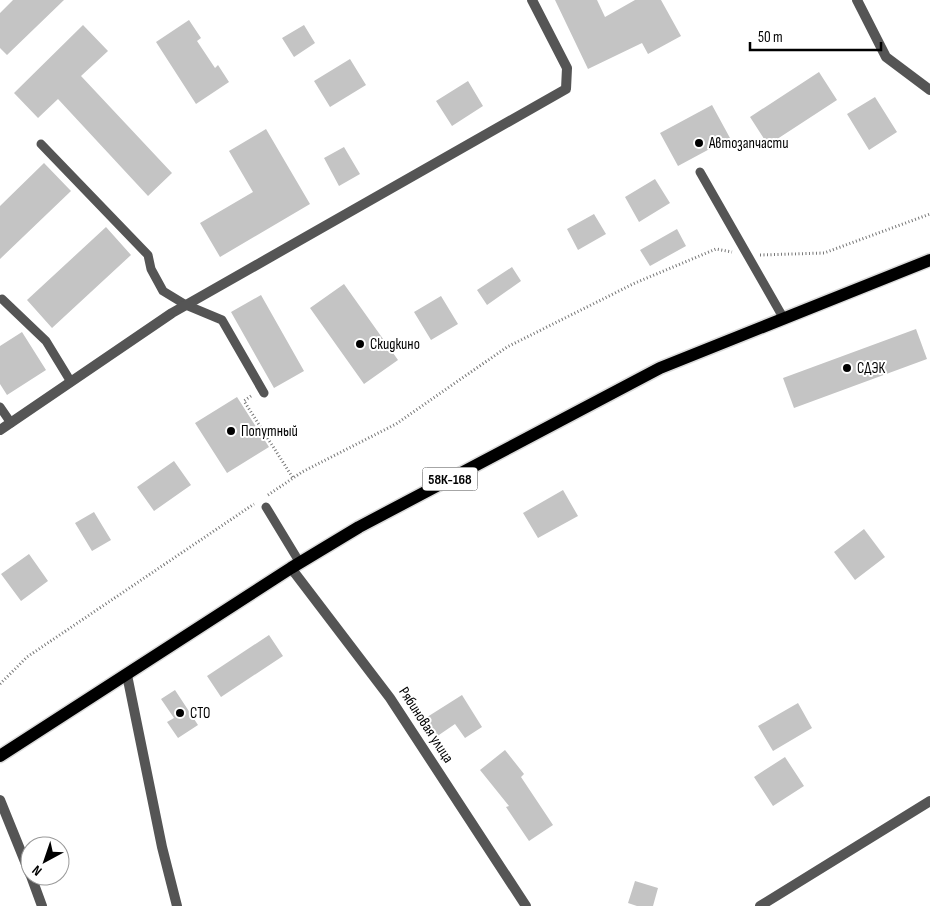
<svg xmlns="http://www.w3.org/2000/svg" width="930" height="906" font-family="'Sofia Sans Condensed',sans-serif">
<rect width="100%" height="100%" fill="#fff"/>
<!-- building -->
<path fill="#c4c4c4" d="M13,0H64L7,55L0,48V13Z
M555,0H597L605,17L635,0H661L681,36L648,54L642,43L588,69Z
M189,20L201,38L197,41L215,68L218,65L229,82L196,104L156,42Z
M83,25L108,51L81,76L172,173L148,196L58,99L38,118L14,93Z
M304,25L315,43L294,57L282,38Z
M350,59L366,85L330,107L314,81Z
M819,72L837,100L768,145L750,117Z
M468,81L483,106L452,126L436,101Z
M875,97L897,132L869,150L847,114Z
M712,105L730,138L678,166L660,133Z
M266,129L310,204L220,257L200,223L253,192L229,151Z
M344,147L360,174L339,186L324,158Z
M44,163L71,191L0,259V206Z
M655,179L670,203L639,222L625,197Z
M594,214L606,234L578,250L567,229Z
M106,227L131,255L52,328L27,300Z
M677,229L686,246L650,266L640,250Z
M512,267L521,281L487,305L477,290Z
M344,284L398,360L364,384L310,308Z
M261,295L304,371L274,388L231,312Z
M441,296L458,324L431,340L414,312Z
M916,329L927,359L794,408L783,378Z
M22,332L46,370L7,395L0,384V346Z
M237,397L269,447L227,473L195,423Z
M174,461L191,485L154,511L137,487Z
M563,490L578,516L538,538L523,513Z
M94,512L111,540L92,551L75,523Z
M864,529L885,557L855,580L834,552Z
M29,554L48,581L21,601L1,574Z
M269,635L283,656L221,697L207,676Z
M175,690L198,725L178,738L167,722L174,718L161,699Z
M462,695L482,727L465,738L455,724L436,737L424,719Z
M798,703L812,728L773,751L758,726Z
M505,750L524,774L521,777L553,825L529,841L506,807L509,806L480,770Z
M785,757L804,786L773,806L754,777Z
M635,881L658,888L653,906H637L628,903Z"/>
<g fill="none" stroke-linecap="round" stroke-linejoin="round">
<defs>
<path id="primary" d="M0,756L291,568L359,527L660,368L930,260"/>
</defs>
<!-- primary casing -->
<use href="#primary" stroke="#dbdbdb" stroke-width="15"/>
<!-- path -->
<path stroke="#777" stroke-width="3" stroke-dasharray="1 2.5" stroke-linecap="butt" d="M760,255L824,253L930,214
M251,396L244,401L293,478
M268,495L302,472L396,424L507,347L635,283L716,249L732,252
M0,684L27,657L254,504"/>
<!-- service -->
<path stroke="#555" stroke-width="9" d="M41,144L148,255L151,269L163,291L186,305L222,320L264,393
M700,172L784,319
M2,299L46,341L71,382
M0,407L11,423
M266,507L300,563"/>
<!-- minor -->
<path stroke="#555" stroke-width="10" d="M857,0L886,57L930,90
M0,430L172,313L566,89L567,68L532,0
M291,568L390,698L526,906
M127,675L162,847L177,906
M0,800L30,874
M31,876L42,906
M760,906L930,801"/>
<!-- primary -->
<use href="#primary" stroke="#000" stroke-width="12"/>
</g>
<!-- markers -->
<g fill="#000" stroke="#fff" stroke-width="2">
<circle cx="699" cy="143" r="5"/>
<circle cx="360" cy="344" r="5"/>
<circle cx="847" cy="368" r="5"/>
<circle cx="231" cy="431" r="5"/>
<circle cx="180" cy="713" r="5"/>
</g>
<g text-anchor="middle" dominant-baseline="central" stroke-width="4" stroke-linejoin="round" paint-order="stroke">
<!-- shield labels -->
<rect fill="#fff" stroke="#4c4c4c" stroke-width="1" x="422.5" y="467.5" width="55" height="23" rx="4"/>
<g font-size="14" font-weight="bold" fill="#000">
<text x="450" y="479">58К-168</text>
</g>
<!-- poi labels -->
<g font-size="15" fill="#000" stroke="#fff" text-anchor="start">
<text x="709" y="143">Автозапчасти</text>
<text x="370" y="344">Скидкино</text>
<text x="857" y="368">СДЭК</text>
<text x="241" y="431">Попутный</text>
<text x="190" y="713">СТО</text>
</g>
<!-- street labels -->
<g font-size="15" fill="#000" stroke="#fff">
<text transform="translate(426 725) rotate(57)">Рябиновая улица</text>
</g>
</g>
<!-- north arrow -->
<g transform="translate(45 861) rotate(220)"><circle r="24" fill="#ffffff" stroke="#999999"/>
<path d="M0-4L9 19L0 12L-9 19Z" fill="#000000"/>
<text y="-8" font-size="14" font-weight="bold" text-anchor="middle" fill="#000000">N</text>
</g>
<!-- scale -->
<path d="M750 42v8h131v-8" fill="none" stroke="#000000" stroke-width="2.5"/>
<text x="758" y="42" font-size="15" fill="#000000" stroke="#ffffff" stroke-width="4" paint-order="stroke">50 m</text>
</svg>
